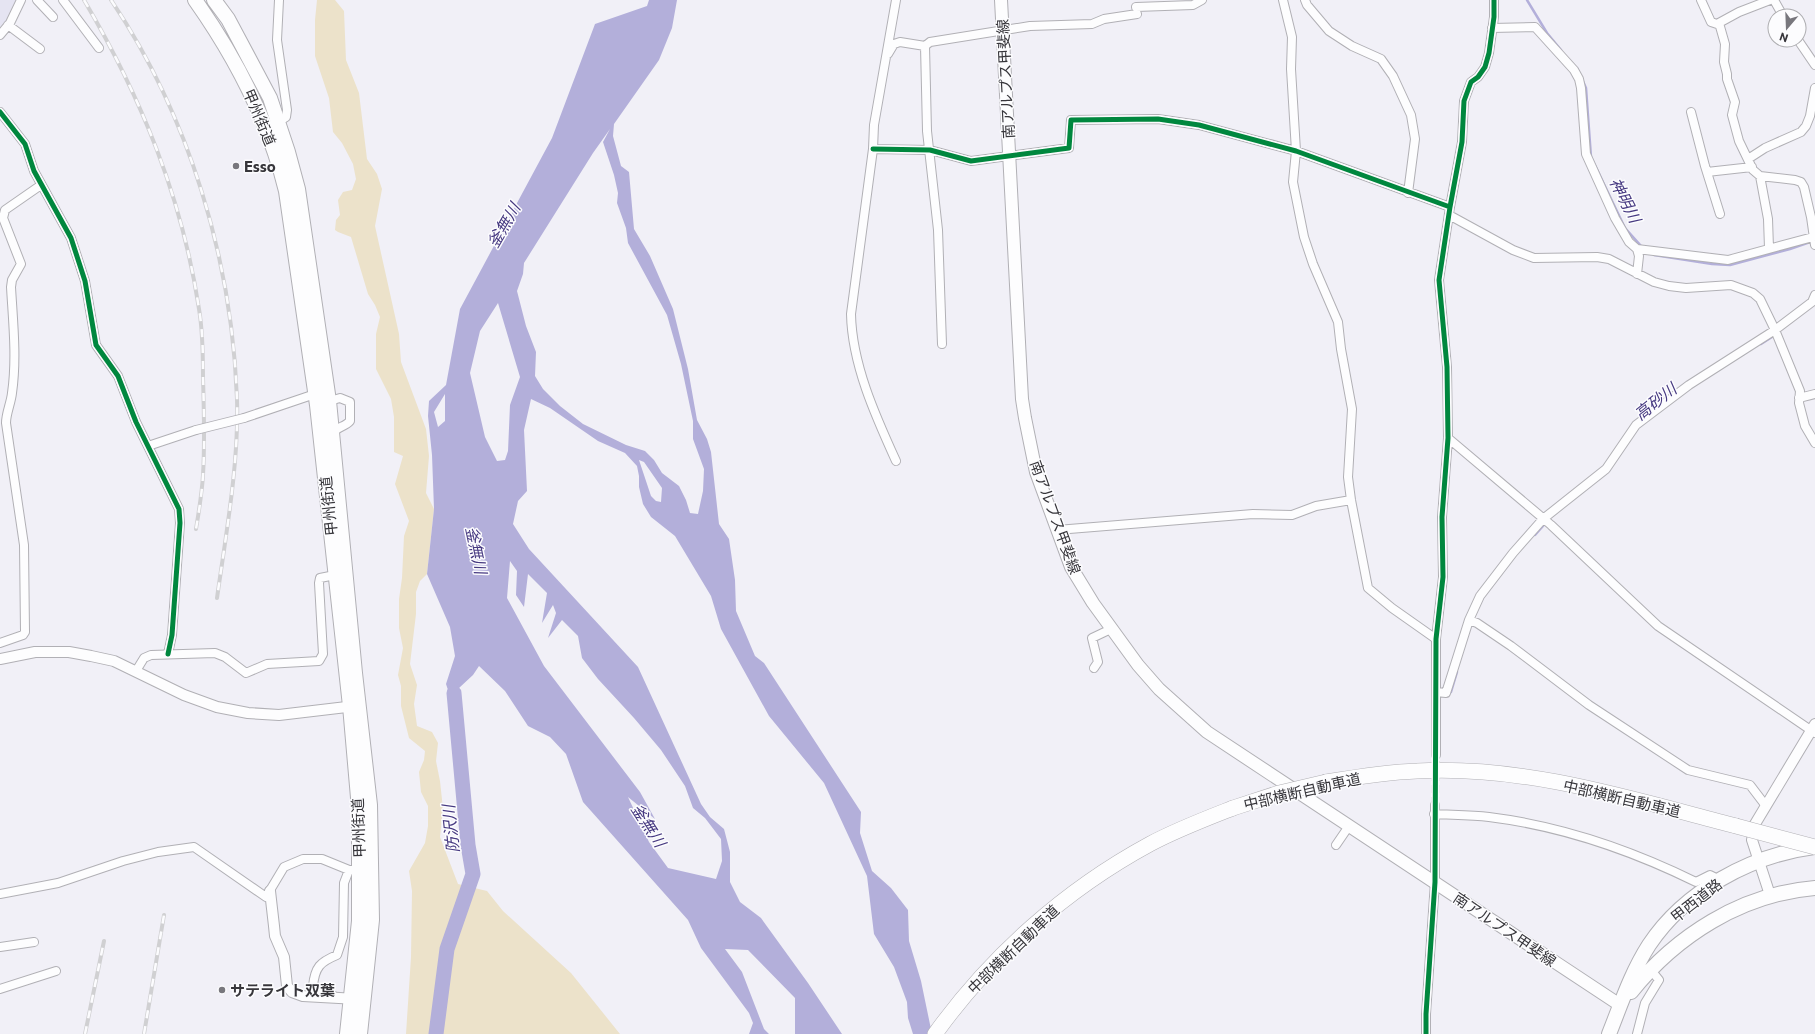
<svg xmlns="http://www.w3.org/2000/svg" width="1815" height="1034" font-family="Commissioner,'Noto Sans JP',sans-serif">
<rect width="100%" height="100%" fill="#f1f0f7"/>
<!-- built -->
<path fill="#e5e4f2" d="M0,0H16L7,19L0,28Z"/>
<!-- green -->
<path fill="#ece2ca" d="M317,0H335L344,11L346,60L359,93L367,159L377,174L382,189L375,226L399,334L401,362L426,429L429,456L426,493L434,509L427,574L420,581L416,592V614L410,664L417,685L414,704L417,726L432,732L438,743L436,761L440,781L443,809L440,837L458,884L487,891L503,911L571,973L620,1034H406L411,957L412,891L409,871L425,843L428,826V806L421,792L419,772L424,760L425,751L409,738L401,706V686L398,675L403,648L399,628V599L402,578L404,536L409,521L395,484L403,456L394,452V417L391,399L376,369V334L380,317L375,305L368,294L351,237L338,232L335,230L336,220L340,215L338,200L343,192L352,190L356,179L353,164L342,143L333,132L329,98L315,56V20Z"/>
<!-- water -->
<path fill="#b3afda" fill-rule="evenodd" d="M649,0H677L672,28L659,60L614,124L613,136L621,166L629,172L634,229L650,256L673,309L688,369L697,420L707,439L711,452L719,524L729,539L735,580L736,611L755,656L764,663L861,812L860,833L872,871L891,888L908,910L909,941L921,981L932,1034H913L908,1018L907,1002L894,967L874,934L867,876L824,783L769,716L721,629L711,596L675,536L651,517L643,504L639,487V476L637,466L625,453L598,441L550,408L531,399L524,430L527,491L518,501L513,524L529,549L638,667L701,804L710,817L724,829L730,852V882L740,902L761,918L808,983L842,1034H795V998L748,950L725,949L742,972L764,1029L769,1034H749L753,1023L749,1013L701,948L688,920L583,802L566,754L550,737L528,726L505,691L479,666L473,675L459,688L456,714L446,684L455,656L450,627L427,574L434,509L432,455L428,416L429,401L446,385L460,309L552,138L595,24L647,6ZM610,129L603,142L614,175L618,193L617,203L626,228L628,243L667,315L681,364L693,421V439L704,469L703,491L698,514L690,513L686,500L679,486L662,473L654,460L645,451L626,445L583,424L560,406L543,389L535,376L536,352L526,326L517,291L523,274L524,263L593,153ZM498,303L520,377L510,405L508,451L505,460L497,461L485,437L470,373L480,331ZM445,394V421L438,427L434,412ZM639,460L644,462L662,488L661,502L656,501L651,496ZM510,561L517,571L516,595L524,607L528,574L547,593L542,623L553,605L556,613L548,638L562,620L578,636L582,658L598,679L634,718L661,750L685,786L693,808L705,818L721,839L722,861L716,879L668,868L649,842L628,797L655,819L640,792L544,666L507,598Z"/>
<g fill="none" stroke-linecap="round" stroke-linejoin="round">
<!-- stream -->
<path stroke="#b3afda" stroke-width="2.5" d="M1527,0L1547,33L1561,50
M1577,68L1586,88L1591,157L1625,228L1642,247
M1654,255L1712,264L1730,265L1790,249L1813,241
M1761,344L1772,337
M1535,535L1543,526
M1451,692L1457,672"/>
<!-- river -->
<path stroke="#b3afda" stroke-width="15" d="M436,1034L447,949L473,874L468,845L454,693"/>
<!-- minor-tunnel -->
<path stroke="#cccbd1" stroke-width="8" stroke-dasharray="8 4" stroke-linecap="butt" d="M1435,805L1436,755"/>
<defs>
<path id="minor" d="M37,0L53,17
M63,0L99,48
M1283,0L1292,37L1291,69L1296,151L1293,182L1304,237L1313,264L1338,322L1341,349L1352,409L1348,477L1351,500L1368,588L1392,608L1436,639
M1305,0L1307,5L1329,31L1352,46L1381,59L1393,76L1411,115L1415,139L1408,193
M1701,0L1711,22L1717,24L1739,12L1770,0
M1774,0L1783,16
M1136,7L1193,5L1202,0
M1719,23L1725,44L1724,62L1727,74V79L1735,102L1732,115L1739,141L1753,170L1760,176L1795,180L1801,182L1804,187L1811,217L1815,245
M8,25L40,49
M1492,28L1535,27L1574,70L1579,79L1581,88L1586,154L1615,218L1629,242L1637,249L1728,260L1813,237
M0,35L10,23L21,0
M1798,40L1815,65
M888,54L894,44L900,42L925,46
M0,112L25,144L34,171L71,238L85,281L96,345L118,376L136,422L179,509L180,523L172,635L168,654
M1691,112L1705,166L1720,214
M278,122L286,117L287,110L277,40L279,0
M873,149L930,150L971,161L1069,148L1071,120L1158,119L1199,125L1296,151L1450,207
M1748,159L1765,148L1801,132L1806,126L1810,116L1815,88
M1707,172L1752,167
M1760,176L1768,219L1769,248
M1449,215L1513,250L1534,258L1597,257L1609,259L1654,282L1669,286L1686,288L1731,285L1753,293L1760,299L1775,330L1800,391L1799,403L1805,426L1815,443
M1637,274L1639,256L1637,249
M942,344L938,230L927,131L925,46L930,42L1030,26L1092,24L1104,19L1137,14
M1799,398L1815,394
M326,402L340,398L350,402V421C345,427 336,427 332,434
M244,418L315,394
M1448,438L1551,525L1658,626L1815,733
M148,446L196,430
M896,461C875,415 852,364 851,314L873,149L874,125L896,0
M1057,530L1253,514L1292,515L1316,506L1351,500
M1469,620L1477,623L1511,646L1589,705L1688,770L1750,785L1766,806
M0,643L23,635L25,632L24,545L6,423C6,413 11,403 12,393C17,358 13,322 11,287L12,280L21,264L3,218L5,210L41,185
M1094,668L1098,662L1092,638L1111,629
M136,671L144,658L151,655L215,653L225,657L246,673L267,664L319,661L323,654L319,583L320,578L335,575
M1436,692L1446,693L1469,620L1480,596L1513,553L1543,519L1606,469L1636,425L1689,385L1775,330L1812,302L1815,295
M1436,755V639L1443,577L1442,517L1448,438L1447,367L1439,280L1450,207L1462,142L1464,101L1471,82L1478,77L1485,67L1489,53L1494,17V0
M1434,814C1452,815 1471,815 1489,817C1561,826 1631,850 1696,882L1710,875L1720,880
M1336,845L1349,826
M0,894L58,883L123,861L158,852L194,847L266,897L284,867L303,859H322L349,870H359
M0,947L34,942
M0,989L56,971
M336,997L313,986C315,967 320,962 337,955L343,937L344,883L349,870
M1426,1034V1014L1435,882V805
M1637,1034L1645,1003L1659,980L1650,969"/>
<path id="tertiary" d="M0,659L35,652H69L91,656L114,661L184,695L217,707L248,713L279,715L355,706
M270,891L274,926L275,936L284,957L287,986L292,992L303,996L357,999
M1770,895L1752,840L1755,824L1815,724"/>
<path id="secondary" d="M1001,0L1022,399L1025,418L1036,472L1071,567L1093,603L1138,665L1159,689L1207,732L1620,1005"/>
<path id="trunk" d="M195,0C236,58 269,122 286,191L317,405L350,706L359,809V921L347,1034
M214,0L228,19L270,98L288,152L298,189L329,401L355,673L370,805L372,920L360,1034
M1631,992C1676,936 1741,894 1815,888
M1609,1034C1621,1004 1631,973 1649,945C1685,891 1751,855 1815,847"/>
<path id="motorway" d="M1326,782C1356,777 1386,772 1417,771C1525,765 1632,799 1736,826
M935,1034C991,956 1065,890 1150,844C1176,830 1205,819 1233,808"/>
</defs>
<!-- minor casing -->
<use href="#minor" stroke="#b1b0b5" stroke-width="10"/>
<!-- tertiary casing -->
<use href="#tertiary" stroke="#b1b0b5" stroke-width="12"/>
<!-- secondary casing -->
<use href="#secondary" stroke="#b1b0b5" stroke-width="14"/>
<!-- trunk casing -->
<use href="#trunk" stroke="#b1b0b5" stroke-width="16"/>
<!-- motorway casing -->
<use href="#motorway" stroke="#b1b0b5" stroke-width="16"/>
<!-- minor -->
<use href="#minor" stroke="#fdfdfe" stroke-width="8"/>
<!-- tertiary -->
<use href="#tertiary" stroke="#fdfdfe" stroke-width="10"/>
<!-- secondary -->
<use href="#secondary" stroke="#fdfdfe" stroke-width="12"/>
<!-- trunk -->
<use href="#trunk" stroke="#fdfdfe" stroke-width="14"/>
<!-- motorway -->
<use href="#motorway" stroke="#fdfdfe" stroke-width="15"/>
<defs>
<path id="rail" d="M84,0C141,97 182,197 199,309C203,332 203,355 203,378C204,410 205,443 203,475C202,493 199,511 196,529
M111,0C189,116 232,259 237,399C239,463 226,534 217,598
M85,1034L104,941
M144,1034L164,915"/>
</defs>
<!-- rail casing -->
<use href="#rail" stroke="#d0d0d2" stroke-width="4"/>
<!-- rail -->
<use href="#rail" stroke="#fcfcfe" stroke-width="2.5" stroke-dasharray="8" stroke-linecap="butt"/>
<defs>
<path id="minor-bridge" d="M196,430L244,418"/>
<path id="motorway-bridge" d="M1233,808L1279,793L1326,782
M1736,826L1815,847"/>
</defs>
<!-- minor-bridge casing -->
<use href="#minor-bridge" stroke="#b1b0b5" stroke-width="10" stroke-linecap="butt"/>
<!-- motorway-bridge casing -->
<use href="#motorway-bridge" stroke="#b1b0b5" stroke-width="16" stroke-linecap="butt"/>
<!-- minor-bridge -->
<use href="#minor-bridge" stroke="#fdfdfe" stroke-width="8"/>
<!-- motorway-bridge -->
<use href="#motorway-bridge" stroke="#fdfdfe" stroke-width="15"/>
<defs>
<path id="cycleway" d="M0,112L25,144L34,171L71,238L85,281L96,345L118,376L136,422L179,509L180,523L172,635L168,654
M873,149L930,150L971,161L1069,148L1071,120L1158,119L1199,125L1296,151L1450,207
M1426,1034V1014L1435,882L1436,639L1443,577L1442,517L1448,438L1447,367L1439,280L1450,207L1462,142L1464,101L1471,82L1478,77L1485,67L1489,53L1494,17V0"/>
</defs>
<!-- cycleway casing -->
<use href="#cycleway" stroke="#fcfcfe" stroke-width="8"/>
<!-- cycleway -->
<use href="#cycleway" stroke="#00873e" stroke-width="5"/>
</g>
<!-- markers -->
<g fill="#78777d" stroke="#fcfcfe" stroke-width="1.5">
<circle cx="236" cy="166" r="4"/>
<circle cx="222" cy="990" r="4"/>
</g>
<g text-anchor="middle" dominant-baseline="central" stroke-width="3" stroke-linejoin="round" paint-order="stroke">
<!-- street labels -->
<g font-size="15" fill="#37363b" stroke="#fcfcfe">
<text transform="translate(1005 79) rotate(-93)">南アルプス甲斐線</text>
<text transform="translate(260 117) rotate(67)">甲州街道</text>
<text transform="translate(328 506) rotate(-96)">甲州街道</text>
<text transform="translate(1056 517) rotate(70)">南アルプス甲斐線</text>
<text transform="translate(1302 791) rotate(-13)">中部横断自動車道</text>
<text transform="translate(1622 798) rotate(13)">中部横断自動車道</text>
<text transform="translate(358 828) rotate(-92)">甲州街道</text>
<text transform="translate(1696 900) rotate(-38)">甲西道路</text>
<text transform="translate(1505 929) rotate(34)">南アルプス甲斐線</text>
<text transform="translate(1013 949) rotate(-44)">中部横断自動車道</text>
</g>
<!-- poi labels -->
<g font-size="15" font-weight="bold" fill="#37363b" stroke="#fcfcfe" text-anchor="start">
<text x="244" y="166">Esso</text>
<text x="230" y="990">サテライト双葉</text>
</g>
<!-- water labels -->
<g font-size="16" font-style="italic" fill="#463981" stroke="#fcfcfe">
<text transform="translate(1626 200) rotate(63)">神明川</text>
<text transform="translate(503 225) rotate(-60)">釜無川</text>
<text transform="translate(1655 401) rotate(-38)">高砂川</text>
<text transform="translate(477 550) rotate(78)">釜無川</text>
<text transform="translate(649 825) rotate(57)">釜無川</text>
<text transform="translate(450 829) rotate(-96)">防沢川</text>
</g>
</g>
<!-- north arrow -->
<g transform="translate(1787 28) rotate(199)"><circle r="19" fill="#fcfcfe" stroke="#adadb0"/>
<path d="M0-3L7 15L0 10L-7 15Z" fill="#78777d"/>
<text y="-6" font-size="11" font-weight="bold" text-anchor="middle" fill="#37363b">N</text>
</g>
</svg>
